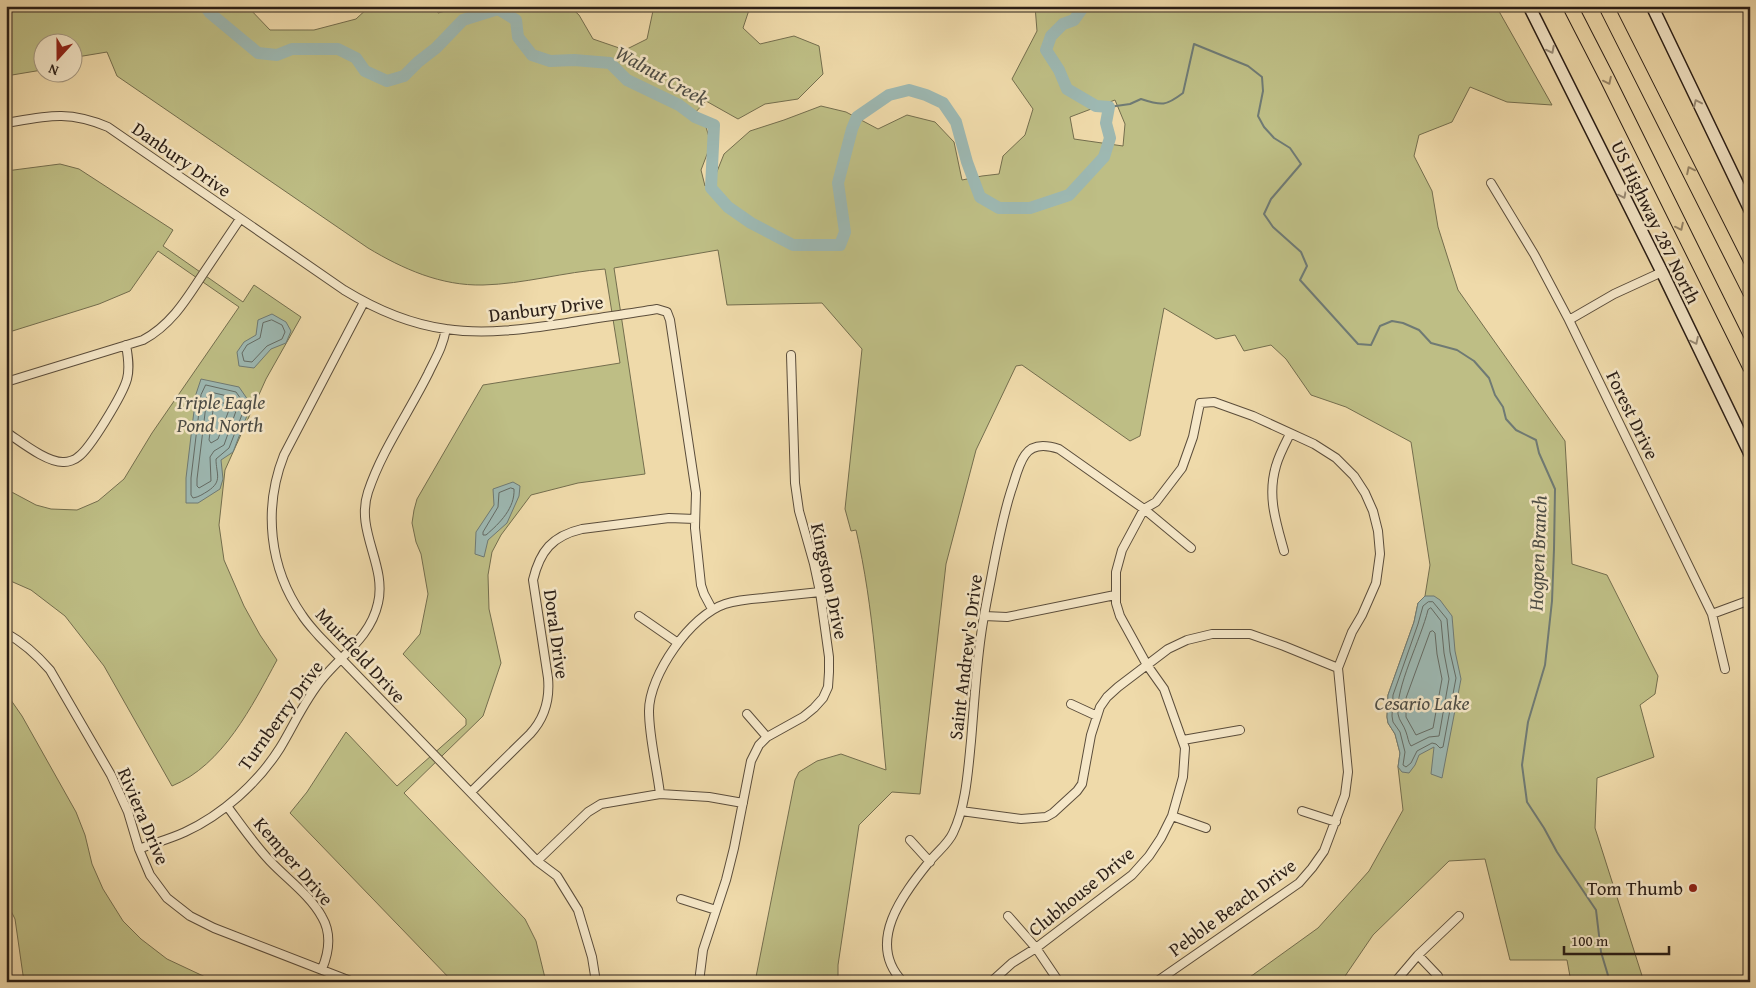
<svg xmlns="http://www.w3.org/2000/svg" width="1756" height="988" font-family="'Gentium Book Plus',serif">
<rect width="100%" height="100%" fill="#efdaaa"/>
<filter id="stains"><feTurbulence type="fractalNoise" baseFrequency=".004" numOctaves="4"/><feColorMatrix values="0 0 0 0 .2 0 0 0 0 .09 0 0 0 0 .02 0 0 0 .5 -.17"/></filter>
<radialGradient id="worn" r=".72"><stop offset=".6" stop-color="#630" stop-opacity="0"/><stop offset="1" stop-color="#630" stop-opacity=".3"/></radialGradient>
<!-- green -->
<path fill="#bebe85" stroke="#746e4e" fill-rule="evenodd" d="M6,6H247L270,30H314L356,19L370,6H437L438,13L463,6H569L579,15L593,39L625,50L647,39L654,6H748L749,10L743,28L760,44L794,36L819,46L823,74L798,99L765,104L738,119L706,101L691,117L706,127L711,144L701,170L705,186L714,179L724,154L750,131L784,120L821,106L846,112L878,129L907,115L935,122L954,142L962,180L982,176L999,174L1003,156L1025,135L1033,109L1012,79L1037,31L1035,6H1496L1552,105L1507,102L1470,87L1452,122L1419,135L1414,156L1432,191L1438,227L1458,290L1565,441L1572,564L1607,575L1658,676L1655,694L1640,705L1654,757L1597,778L1595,828L1644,982H1571L1567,960H1510L1485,859L1449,861L1373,935L1341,982H1243L1318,928L1369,871L1403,810L1398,767L1400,753L1395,734L1388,723L1387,717L1388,695L1414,622L1418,603L1425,596L1430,565L1411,442L1346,407L1311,395L1286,359L1271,345L1244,351L1235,335L1216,339L1164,308L1140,436L1130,441L1022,365L1016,366L976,450L946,564L920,794L892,792L859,825L838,965V982H755L795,780L799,772L817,761L841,754L886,770C878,690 874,608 856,530L851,531L845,509L862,349L822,303L727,305L718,250L614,268L645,474L578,483L531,495L501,535L492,552L488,575L489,609L501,663L483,716L404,793L525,919L536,941L546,982H453L290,813L307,792L346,732L397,786L466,725V719L403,654L420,634L428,594L421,554L416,542L412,523L414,510L417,499L483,385L620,363L605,269C564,272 524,284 483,285C441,286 403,269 368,248L117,76L107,52L77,57L73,66L72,42H42V70L6,76ZM1115,100L1125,124L1123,146L1074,139L1070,117Z
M60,164L79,169L173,230L163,246L243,302L254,285L301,317L266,379L225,470L219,525L224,560L244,606L260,635L277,660C252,706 223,765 172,786L104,666L65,616L31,590L6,579V489L36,505L51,509L77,510L98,501L124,479L152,433L239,307L158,251L130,291L99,304L6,333V171Z
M6,693L22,716L76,812L85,835L92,864L103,889L123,921L141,939L167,959L216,982H24L15,919L6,901Z"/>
<!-- water -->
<path fill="#9db8b2" stroke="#6f7a74" d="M272,314L286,322L291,331L286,343L271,349L254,368L239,366L237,352L244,342L256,335L258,320Z
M201,379L239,387L248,400V413L233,452L221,460L223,479L220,489L198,503H186V478L196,394Z
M513,482L520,486L519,496L507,523L488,540L484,557L475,554L476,532L494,505L493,489Z
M1425,596H1434L1440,600L1452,616L1455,651L1461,679L1442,778L1431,774L1434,747L1419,755L1415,765L1409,773L1402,772L1398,767L1400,753L1395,734L1388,723L1387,717L1388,695L1414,622L1418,603Z"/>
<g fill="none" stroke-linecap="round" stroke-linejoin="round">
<!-- shore -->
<path stroke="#646b64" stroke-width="1" d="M272,320L282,325L285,332L282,339L267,346L252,362L244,361L242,353L247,345L260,338L263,323Z
M206,385L236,392L243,402V412L229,448L216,459C216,474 223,481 208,491C203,494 199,497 193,498L191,495V478L201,395Z
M210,392L232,397L236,404V411L224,445L214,451L210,457L211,481L199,488L197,486V479L207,397Z
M216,401L227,404L229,410L218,439L211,443L209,440L214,403Z
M511,488L514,489C515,508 500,523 486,535H483V532L498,507L499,493Z
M1433,602L1447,619L1450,652L1456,678L1443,747L1440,748L1436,744L1432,743L1417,751L1411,763L1406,767L1403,765L1405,752L1400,732L1393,722L1392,716L1393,695L1418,624L1423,606L1428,602Z
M1431,608L1441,621L1444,653L1449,679L1439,736L1429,737L1411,746C1408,742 1408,737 1406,732C1404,725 1399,721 1398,714C1395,688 1421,639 1428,610Z
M1433,631L1435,633L1437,654L1442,679L1433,728L1416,735L1406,717V698L1430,632Z"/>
<!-- stream -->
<path stroke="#6f7a74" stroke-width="2" d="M1109,107L1130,104L1141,99C1162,106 1166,106 1183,93L1194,44L1248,66L1262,77L1263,91L1258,116L1264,127L1274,138L1290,148L1301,164L1271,199L1264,214L1273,227L1301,252L1307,266L1300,280L1358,344L1371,345L1380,326L1392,321L1403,323L1419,330L1431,343L1457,350L1474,361L1489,378L1495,395L1503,407L1506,419L1516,430L1536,440L1539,453L1555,489L1554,549L1552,601L1545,665L1528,722L1522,765L1527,802L1544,828L1557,852L1596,910L1601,952L1610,982"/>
<!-- river -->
<path stroke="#9db8b2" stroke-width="12" d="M205,6L210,13L258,53L277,55L292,49H338L356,58L365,71L387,81L404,76L418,62L436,48L463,20L498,9L516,20L518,37L532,55L550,61L574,60L610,63L627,80L679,105L695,117L714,125L711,188L728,207L751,223L793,245H840L845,232L838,183L852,129L857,117L889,95L909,90L926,95L943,103L956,122L967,162L980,197L999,208H1030L1069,195L1104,157L1110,138L1106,123L1109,107L1096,106L1067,89L1059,70L1046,50L1051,36L1063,24L1074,20L1084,6"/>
<defs>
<path id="minor" d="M6,123C47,116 68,110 108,127L344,290C375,309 409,324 446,329C486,335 526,329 567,323C597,318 627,314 657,309L667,312L670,320L696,493L695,528L701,585L704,594L712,609
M1491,183L1534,254L1569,320L1712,614L1725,669
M364,302L284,455C263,508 269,568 302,615C307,623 313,629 319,636L537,861L557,876L578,910L592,957L596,982
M1569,320L1614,294L1662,272
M6,382L143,340C171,325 186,300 203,274C215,256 228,237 240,219
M6,432C20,441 47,463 64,462C68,462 75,460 78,457C90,449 123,394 127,379C130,368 128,356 126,345
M1284,551C1276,522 1267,496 1276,466C1279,455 1285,444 1290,434
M1712,614L1750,600
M639,616L678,643
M984,616L1007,617L1115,595
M6,633C24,643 37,655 50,670L111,775L128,812L139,849L150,875L167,898L190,916L214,928L353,982
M1071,704L1097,716
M747,714L767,737
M1183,740L1240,730
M471,792L530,734C545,718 550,700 548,678L533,580C540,551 552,536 582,529L669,518L695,519
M660,794C657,768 649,737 649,711C649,675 691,615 725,604C737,600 750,599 763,598C782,596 801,594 820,592
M227,806C241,825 254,844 270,861C287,879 310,895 322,917C332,934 329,952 322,969
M961,811L1021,819L1046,817L1053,813L1077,791L1082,784L1091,735L1100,707L1107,697L1118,687L1168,649L1187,640L1212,634H1250L1284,646L1338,668
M1302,811L1336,822
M1172,816L1206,828
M910,840L930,862
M139,849C154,843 170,839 185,832C222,815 258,783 280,748C294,725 305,699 323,678C343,654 371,636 378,603C387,565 355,531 368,492C382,450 408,414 428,374C436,357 442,349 446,329
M537,861L588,812L601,804L660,794L709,797L743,803
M681,899L716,910
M1008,916L1036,948L1059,982
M1418,955L1438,976
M699,982L703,950L726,880L734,848L751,761L759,745L767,737L803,717L814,708L823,698L828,687L829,672V657L820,592L814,564L799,511L795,483L791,355
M903,982C865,943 903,894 929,862C937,852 948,844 953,833C966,806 968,771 971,741C974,706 976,670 981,635C984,613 989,590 993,568C998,542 1003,516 1011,491C1015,480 1018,465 1025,455C1033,443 1047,445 1059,449L1144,509L1191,548
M991,982L1012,963L1036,948L1132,875L1149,856L1161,838L1172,816L1183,777L1185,748L1164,689L1147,665L1120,616L1116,603V572L1122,550L1144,509L1156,502L1182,468L1193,437L1200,403L1214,402L1253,416L1314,444L1336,458L1354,476L1365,493L1373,511L1378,531L1380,554L1376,583L1362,615L1352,632L1338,668L1348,772L1345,795L1324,851L1312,868L1299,883L1156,982
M1395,982L1418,955L1459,916"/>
<path id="secondary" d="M1529,6L1662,272L1750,454
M1652,6L1750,210"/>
<path id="motorway" d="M1570,6L1607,78L1750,367
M1606,6L1750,292"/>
</defs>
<!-- minor casing -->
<use href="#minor" stroke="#5b4d3b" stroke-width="10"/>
<!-- secondary casing -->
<use href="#secondary" stroke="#2a1e16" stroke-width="14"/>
<!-- motorway casing -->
<use href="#motorway" stroke="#2a1e16" stroke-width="16"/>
<!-- minor -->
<use href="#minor" stroke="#f5e7c8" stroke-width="8"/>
<!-- secondary -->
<use href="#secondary" stroke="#f5e7c8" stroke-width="11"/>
<!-- motorway -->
<use href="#motorway" stroke="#efdaaa" stroke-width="14"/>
</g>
<!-- one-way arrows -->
<defs><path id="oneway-chevron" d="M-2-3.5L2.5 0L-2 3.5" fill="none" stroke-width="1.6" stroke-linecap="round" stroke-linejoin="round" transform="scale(1.25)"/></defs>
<g stroke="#9a8d78">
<use href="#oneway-chevron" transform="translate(1551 50) rotate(63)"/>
<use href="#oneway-chevron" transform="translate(1697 103) rotate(-115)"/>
<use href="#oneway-chevron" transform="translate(1623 195) rotate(64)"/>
<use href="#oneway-chevron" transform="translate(1695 341) rotate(64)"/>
</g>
<g stroke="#968567">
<use href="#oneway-chevron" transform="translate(1608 81) rotate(64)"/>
<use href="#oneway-chevron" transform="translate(1690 170) rotate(-116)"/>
<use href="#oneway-chevron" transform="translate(1680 227) rotate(64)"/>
</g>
<!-- markers -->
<circle fill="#8f2418" stroke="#f5e7c8" stroke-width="2" cx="1693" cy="888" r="5"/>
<g text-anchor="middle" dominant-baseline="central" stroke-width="5" stroke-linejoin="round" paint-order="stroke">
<!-- street labels -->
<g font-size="19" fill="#2a1e16" stroke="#f5e7c8">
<text transform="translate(182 159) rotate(35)">Danbury Drive</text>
<text transform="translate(1656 222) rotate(64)">US Highway 287 North</text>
<text transform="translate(546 308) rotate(-7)">Danbury Drive</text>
<text transform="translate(1633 415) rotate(64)">Forest Drive</text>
<text transform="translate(830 581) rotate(78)">Kingston Drive</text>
<text transform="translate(557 634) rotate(82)">Doral Drive</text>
<text transform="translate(361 655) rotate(47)">Muirfield Drive</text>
<text transform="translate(965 657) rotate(-83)">Saint Andrew's Drive</text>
<text transform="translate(280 715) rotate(-54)">Turnberry Drive</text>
<text transform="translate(144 816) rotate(67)">Riviera Drive</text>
<text transform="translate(294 861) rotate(49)">Kemper Drive</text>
<text transform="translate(1081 891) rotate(-39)">Clubhouse Drive</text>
<text transform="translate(1232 907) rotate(-36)">Pebble Beach Drive</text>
</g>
<!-- poi labels -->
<g font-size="19" fill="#2a1e16" stroke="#f5e7c8" text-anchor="end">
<text x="1683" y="888">Tom Thumb</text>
</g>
<!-- water labels -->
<g font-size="20" font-style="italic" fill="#4c4c45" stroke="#f5e7c8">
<text transform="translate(662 75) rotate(29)">Walnut Creek</text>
<text x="220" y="401">Triple Eagle<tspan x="220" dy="23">Pond North</tspan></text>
<text transform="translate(1537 553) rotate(-88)">Hogpen Branch</text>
<text x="1422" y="702">Cesario Lake</text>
</g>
</g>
<!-- margin -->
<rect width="1756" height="988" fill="none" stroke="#efdaaa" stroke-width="25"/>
<rect x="8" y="8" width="1741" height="973" fill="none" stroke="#2a1e16" stroke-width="2.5"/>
<rect x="12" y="12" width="1731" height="963" fill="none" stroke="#2a1e16"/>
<!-- north arrow -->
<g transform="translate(58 58) rotate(201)"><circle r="24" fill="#f5e7c8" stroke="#a49781"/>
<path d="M0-4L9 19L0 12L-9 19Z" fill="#8f2418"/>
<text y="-8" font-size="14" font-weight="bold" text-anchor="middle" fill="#2a1e16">N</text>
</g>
<!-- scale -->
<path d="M1564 946v8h105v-8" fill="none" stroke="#2a1e16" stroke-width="2.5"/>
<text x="1571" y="946" font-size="15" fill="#2a1e16" stroke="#f5e7c8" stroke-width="4" paint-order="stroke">100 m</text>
<rect width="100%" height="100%" filter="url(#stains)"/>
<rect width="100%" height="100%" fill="url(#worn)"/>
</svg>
